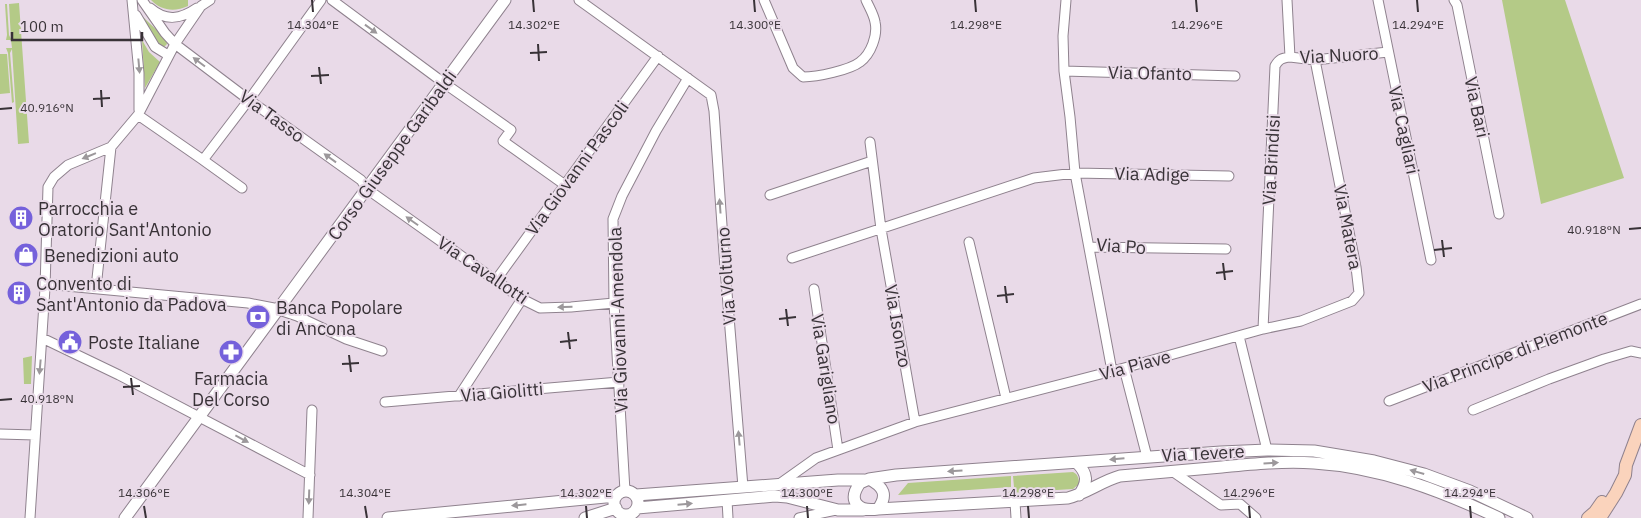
<svg xmlns="http://www.w3.org/2000/svg" width="1641" height="518" font-family="'IBM Plex Sans',sans-serif">
<rect width="100%" height="100%" fill="#e9dae8"/>
<!-- green -->
<path fill="#b4ca87" d="M151,0H188V6C175,12 161,11 151,0Z
M1502,0H1565L1624,178L1541,204Z
M19,3L29,143L18,144L12,49L10,53L14,102L12,103L8,53L6,48H12L11,40H6L7,35L5,4H7L9,35L11,39L9,4Z
M143,17L166,39L167,44L164,47H159L142,19Z
M142,40L149,52L160,62L145,88Z
M0,54H7L10,93L0,94Z
M32,356L31,384H24L23,358Z
M1073,472C1078,474 1079,479 1079,484L1073,489L1008,493L1014,487L1013,476Z
M1011,476V487L898,495L908,483Z"/>
<g fill="none" stroke-linecap="round" stroke-linejoin="round">
<defs>
<path id="minor" d="M132,0L139,73V110
M142,0L165,33L175,44L249,100L361,180L367,189L522,299L540,308L571,307L614,303
M332,0L444,83L511,130L503,141L565,185
M579,0L711,95L714,111L725,268L743,487
M764,0L793,68L803,77C817,77 850,70 860,62C871,54 878,35 875,22C874,15 869,7 866,0
M1066,0L1063,36L1064,71L1070,117L1075,173L1112,371
M1378,0L1431,260
M1454,0L1457,5L1499,214
M150,8C166,22 181,19 197,8
M136,15L155,47L168,55
M1290,57L1315,60L1388,52
M1064,71L1235,76
M138,115L203,160L254,93L321,0
M870,142L881,229L915,422
M203,160L242,188
M770,195L872,161
M969,242L1006,398
M1089,247L1226,249
M792,258L1034,178L1075,173L1229,176
M496,280L658,56
M45,284L248,303L279,309
M96,288L111,147
M814,289L838,450
M279,310L297,316L346,339L382,351
M1263,329L1275,66C1279,59 1282,58 1290,57L1287,0
M1239,336L1267,450
M42,338L119,375L310,475
M1124,368L1147,457
M459,396L522,299
M1389,401L1641,304
M385,402L619,382
M1473,410L1549,379L1604,359L1631,351L1641,353
M0,434L35,435
M1172,471L1221,505L1240,504L1256,518
M778,485L816,458L915,422L1124,368L1263,329L1301,321L1352,301L1359,293L1356,267L1315,60
M625,491L614,303L613,219L622,196L656,131L688,78
M727,500L728,518
M1015,502L1016,518
M30,518L45,288L48,187L54,177L68,165L111,147L138,115L175,44L201,6L210,0
M308,518L312,410
M799,518L836,510"/>
<path id="tertiary" d="M1077,463C1088,474 1088,482 1079,495
M869,479L896,475L1221,452L1267,450L1314,451L1374,461L1424,474L1470,491L1527,518
M869,479C884,487 888,495 878,509C858,512 847,501 860,483Z
M614 503a12 12 0 1 1 24 0a12 12 0 1 1-24 0Z
M636,495L838,480H864
M637,508L775,496L787,497L838,510H863
M878,509L1068,498C1087,493 1102,481 1120,476C1154,473 1188,470 1222,467C1253,464 1283,461 1314,463C1379,467 1440,490 1499,518
M125,518L505,0
M388,518L616,496
M585,518L616,508"/>
<path id="secondary" d="M1588,518L1595,512L1602,502
M1600,518L1616,493L1625,475L1626,465L1641,425"/>
</defs>
<!-- minor casing -->
<use href="#minor" stroke="#8f828e" stroke-width="11"/>
<!-- tertiary casing -->
<use href="#tertiary" stroke="#8f828e" stroke-width="13"/>
<!-- secondary casing -->
<use href="#secondary" stroke="#8f828e" stroke-width="14"/>
<!-- minor -->
<use href="#minor" stroke="#fff" stroke-width="9"/>
<!-- tertiary -->
<use href="#tertiary" stroke="#fff" stroke-width="11"/>
<!-- secondary -->
<use href="#secondary" stroke="#fad3bc" stroke-width="12"/>
</g>
<!-- one-way arrows -->
<defs><path id="oneway-solid" d="M-6-.8H1V-3.2L6.5 0L1 3.2V.8H-6Z" transform="scale(1.25)"/></defs>
<g fill="#9c989b">
<use href="#oneway-solid" transform="translate(371 29) rotate(36)"/>
<use href="#oneway-solid" transform="translate(199 62) rotate(-143)"/>
<use href="#oneway-solid" transform="translate(139 66) rotate(85)"/>
<use href="#oneway-solid" transform="translate(89 156) rotate(158)"/>
<use href="#oneway-solid" transform="translate(330 158) rotate(-144)"/>
<use href="#oneway-solid" transform="translate(720 206) rotate(-94)"/>
<use href="#oneway-solid" transform="translate(412 221) rotate(-145)"/>
<use href="#oneway-solid" transform="translate(565 307) rotate(178)"/>
<use href="#oneway-solid" transform="translate(40 367) rotate(95)"/>
<use href="#oneway-solid" transform="translate(739 438) rotate(-95)"/>
<use href="#oneway-solid" transform="translate(242 439) rotate(28)"/>
<use href="#oneway-solid" transform="translate(1117 459) rotate(175)"/>
<use href="#oneway-solid" transform="translate(1271 463) rotate(-3)"/>
<use href="#oneway-solid" transform="translate(955 471) rotate(176)"/>
<use href="#oneway-solid" transform="translate(1417 472) rotate(-164)"/>
<use href="#oneway-solid" transform="translate(309 497) rotate(92)"/>
<use href="#oneway-solid" transform="translate(685 504) rotate(-5)"/>
<use href="#oneway-solid" transform="translate(519 505) rotate(174)"/>
</g>
<!-- ticks -->
<path fill="none" stroke="#383237" stroke-width="2" d="M312,0L313,12M533,0L534,12M754,0L755,12M975,0L976,12M1196,0L1197,12M1417,0L1418,12M538,44L539,61M530,53L547,52M319,67L321,84M311,76L329,75M101,90L102,107M93,99L110,98M0,109L12,108M1629,229L1641,228M1442,240L1444,257M1434,250L1452,248M1223,263L1225,280M1216,273L1233,271M1005,286L1007,303M997,296L1014,294M786,309L788,326M779,319L796,317M568,332L570,349M560,342L577,340M349,355L351,372M342,364L359,363M131,378L133,395M123,387L140,386M0,400L12,399M144,506L146,518M365,506L367,518M586,506L587,518M807,506L808,518M1028,506L1029,518M1249,506L1250,518M1470,506L1471,518"/>
<!-- icons -->
<defs>
<symbol id="building-disc" viewBox="-11 -11 22 22"><circle r="9.5" fill="#7561db" stroke="#e9dae8"/><path d="M-4-6H4V6H1V3H-1V6H-4ZM-2.5-4.3h1.7v1.8h-1.7ZM.8-4.3h1.7v1.8H.8ZM-2.5-1h1.7V.8h-1.7ZM.8-1h1.7V.8H.8Z" fill="#fff"/></symbol>
<symbol id="shop-disc" viewBox="-11 -11 22 22"><circle r="9.5" fill="#7561db" stroke="#e9dae8"/><path d="M-5-2.5h2.3a2.7 3.5 0 0 1 5.4 0H5L5.5 6h-11ZM-1.5-2.5h3a1.5 2.3 0 0 0-3 0Z" fill="#fff"/></symbol>
<symbol id="bank-disc" viewBox="-11 -11 22 22"><circle r="9.5" fill="#7561db" stroke="#e9dae8"/><path d="M-6-4H6V4H-6ZM0-2.3a2.3 2.3 0 1 0 0 4.6a2.3 2.3 0 1 0 0-4.6Z" fill="#fff"/></symbol>
<symbol id="civic-disc" viewBox="-11 -11 22 22"><circle r="9.5" fill="#7561db" stroke="#e9dae8"/><path d="M-.6-6.5H3V-4.5H.6V-3L4-1V1h2V6H-6V1h2V-1L-.6-3ZM-1.2 2.5V6h2.4V2.5Z" fill="#fff"/></symbol>
<symbol id="pharmacy-disc" viewBox="-11 -11 22 22"><circle r="9.5" fill="#7561db" stroke="#e9dae8"/><path d="M-2-6h4v4h4v4h-4v4h-4v-4h-4v-4h4Z" fill="#fff"/></symbol>
</defs>
<g fill-rule="evenodd">
<use href="#building-disc" x="7" y="204" width="28" height="28"/>
<use href="#shop-disc" x="12" y="241" width="28" height="28"/>
<use href="#building-disc" x="5" y="279" width="28" height="28"/>
<use href="#bank-disc" x="244" y="303" width="28" height="28"/>
<use href="#civic-disc" x="56" y="328" width="28" height="28"/>
<use href="#pharmacy-disc" x="217" y="338" width="28" height="28"/>
</g>
<g text-anchor="middle" dominant-baseline="central" stroke-width="4" stroke-linejoin="round" paint-order="stroke">
<!-- street labels -->
<g font-size="18" fill="#383237" stroke="#e9dae8">
<text transform="translate(1339 55) rotate(-3)">Via Nuoro</text>
<text transform="translate(1150 73) rotate(1)">Via Ofanto</text>
<text transform="translate(1477 107) rotate(78)">Via Bari</text>
<text transform="translate(272 116) rotate(36)">Via Tasso</text>
<text transform="translate(1404 130) rotate(78)">Via Cagliari</text>
<text transform="translate(392 155) rotate(-54)">Corso Giuseppe Garibaldi</text>
<text transform="translate(1271 160) rotate(-87)">Via Brindisi</text>
<text transform="translate(577 168) rotate(-54)">Via Giovanni Pascoli</text>
<text transform="translate(1152 174) rotate(1)">Via Adige</text>
<text transform="translate(1348 227) rotate(79)">Via Matera</text>
<text transform="translate(1121 246) rotate(4)">Via Po</text>
<text transform="translate(483 270) rotate(34)">Via Cavallotti</text>
<text transform="translate(726 276) rotate(-94)">Via Volturno</text>
<text transform="translate(618 320) rotate(-92)">Via Giovanni Amendola</text>
<text transform="translate(898 326) rotate(80)">Via Isonzo</text>
<text transform="translate(1515 352) rotate(-21)">Via Principe di Piemonte</text>
<text transform="translate(1135 365) rotate(-15)">Via Piave</text>
<text transform="translate(826 369) rotate(81)">Via Garigliano</text>
<text transform="translate(502 392) rotate(-5)">Via Giolitti</text>
<text transform="translate(1203 453) rotate(-3)">Via Tevere</text>
</g>
<!-- poi labels -->
<g font-size="18" fill="#383237" stroke="#e9dae8" text-anchor="start">
<text x="38" y="208">Parrocchia e<tspan x="38" dy="21">Oratorio Sant'Antonio</tspan></text>
<text x="44" y="255">Benedizioni auto</text>
<text x="36" y="283">Convento di<tspan x="36" dy="21">Sant'Antonio da Padova</tspan></text>
<text x="276" y="307">Banca Popolare<tspan x="276" dy="21">di Ancona</tspan></text>
<text x="88" y="342">Poste Italiane</text>
<text x="231" y="378" text-anchor="middle">Farmacia<tspan x="231" dy="21">Del Corso</tspan></text>
</g>
</g>
<g font-size="12" text-anchor="middle" fill="#383237" stroke="#e9dae8" stroke-width="4" stroke-linejoin="round" paint-order="stroke">
<text x="313" y="29">14.304°E</text>
<text x="534" y="29">14.302°E</text>
<text x="755" y="29">14.300°E</text>
<text x="976" y="29">14.298°E</text>
<text x="1197" y="29">14.296°E</text>
<text x="1418" y="29">14.294°E</text>
<text x="47" y="112">40.916°N</text>
<text x="1594" y="234">40.918°N</text>
<text x="47" y="403">40.918°N</text>
<text x="144" y="497">14.306°E</text>
<text x="365" y="497">14.304°E</text>
<text x="586" y="497">14.302°E</text>
<text x="807" y="497">14.300°E</text>
<text x="1028" y="497">14.298°E</text>
<text x="1249" y="497">14.296°E</text>
<text x="1470" y="497">14.294°E</text>
</g>
<!-- scale -->
<path d="M12 32v8h130v-8" fill="none" stroke="#383237" stroke-width="2.5"/>
<text x="20" y="32" font-size="15" fill="#383237" stroke="#e9dae8" stroke-width="4" paint-order="stroke">100 m</text>
</svg>
